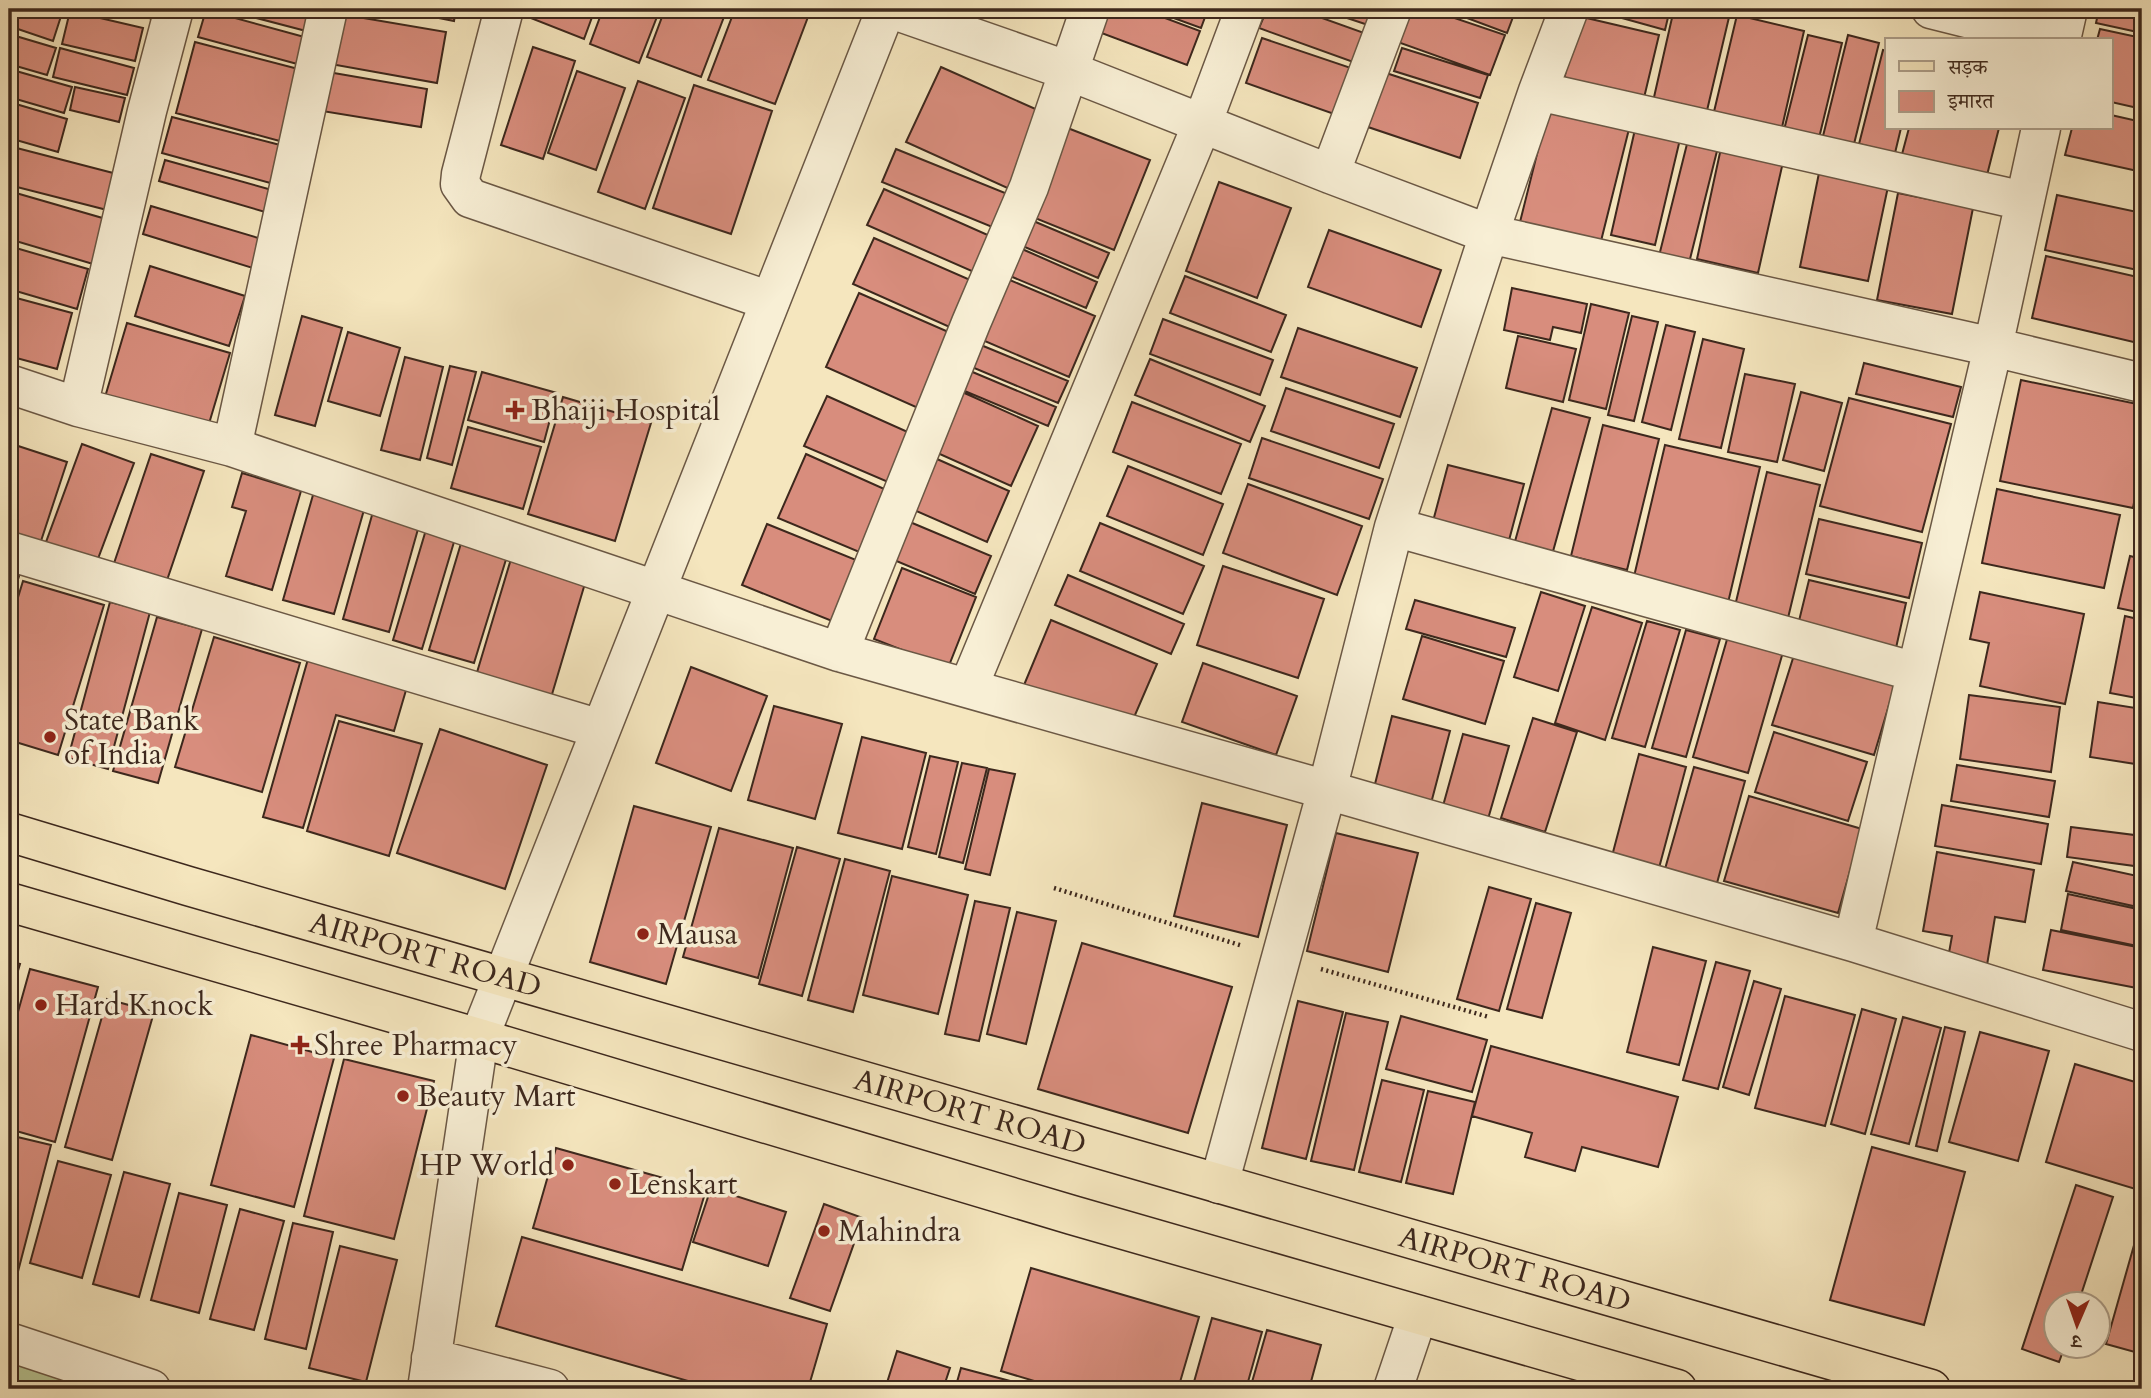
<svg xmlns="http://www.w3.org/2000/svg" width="2151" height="1398" font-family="Cardo,'Noto Serif Devanagari',serif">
<rect width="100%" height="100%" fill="#f5e6be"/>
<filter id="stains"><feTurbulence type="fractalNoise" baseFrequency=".00286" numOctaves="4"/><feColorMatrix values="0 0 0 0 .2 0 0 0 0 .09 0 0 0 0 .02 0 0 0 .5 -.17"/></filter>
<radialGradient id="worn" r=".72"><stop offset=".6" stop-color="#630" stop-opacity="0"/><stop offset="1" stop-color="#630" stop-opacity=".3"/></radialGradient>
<!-- green -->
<path fill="#b8c694" stroke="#7a7758" stroke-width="2" d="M9,1340L132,1389H9Z"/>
<!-- building -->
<path fill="#d88d7d" stroke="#3d281d" stroke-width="2" d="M9,9L63,10L53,41L9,26Z
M104,9H156L154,19Z
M222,9H312L306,31Z
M394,9H456L454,21Z
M520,9H595L584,39L518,13Z
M603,9H660L639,63L590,44Z
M665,9H727L701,77L647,57Z
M735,9H811L775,104L708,80Z
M1096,9H1141L1200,31L1187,65L1088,28Z
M1149,9H1208L1201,28Z
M1267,9H1297L1367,34L1356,63L1259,28Z
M1320,9H1377L1371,26Z
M1403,9H1428L1505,35L1490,75L1392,40Z
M1443,9H1516L1507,33Z
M1605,9H1670L1665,30L1604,13Z
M1674,9H1711L1730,13L1705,119L1652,106Z
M2099,9H2142V33L2096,23Z
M206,10L308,38L301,65L198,37Z
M70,11L143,28L135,61L62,44Z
M334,13L446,32L437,83L325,63Z
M1737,15L1804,31L1780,136L1712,120Z
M1578,16L1659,35L1643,102L1563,84Z
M2100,29L2142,38V109L2111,102V40H2097Z
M9,34L56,48L47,75L9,64Z
M1808,35L1842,43L1819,138L1784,130Z
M1848,35L1879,43L1854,144L1823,136Z
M1262,38L1354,69L1337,115L1246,83Z
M195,42L306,71L287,143L176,113Z
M533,47L575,61L543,159L501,145Z
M60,48L134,68L127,95L53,77Z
M1402,48L1488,75L1480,98L1394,71Z
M1883,50L1887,51V128H1901L1895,153L1859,144Z
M941,67L1049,115L1014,191L906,142Z
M9,69L72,87L64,113L9,97Z
M577,71L625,88L596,170L548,153Z
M328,72L427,89L421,127L322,111Z
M1386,73L1478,103L1460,158L1368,127Z
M638,81L685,98L645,209L598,192Z
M694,85L772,111L731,234L653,208Z
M75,87L125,98L119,122L70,110Z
M9,102L67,119L58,152L9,138Z
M1549,106L1630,125L1601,241L1520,222Z
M2111,115L2142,122V172L2065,155L2072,128H2111Z
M172,117L284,146L274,184L162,153Z
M1636,125L1681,135L1655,245L1611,235Z
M1065,127L1150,160L1114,250L1030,216Z
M1909,128H1999L1986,179L1901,158Z
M1688,140L1718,147L1689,263L1659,256Z
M9,146L117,174L107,210L9,185Z
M1721,148L1783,162L1758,273L1697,259Z
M896,149L1015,197L1002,231L882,182Z
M165,160L279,192L272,214L159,181Z
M1820,168L1889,182L1868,281L1800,267Z
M1219,182L1291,208L1257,298L1186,271Z
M884,189L999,240L983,276L867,225Z
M9,191L106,219L93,264L9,239Z
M1898,193L1973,208L1952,314L1877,300Z
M2057,195L2142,213V271L2045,250Z
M151,206L265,240L256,269L143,234Z
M1031,220L1109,253L1098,278L1020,245Z
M1329,230L1441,270L1421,327L1308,287Z
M874,238L984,286L963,333L853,284Z
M9,246L88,269L77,309L9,289Z
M1022,249L1097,282L1086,308L1010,276Z
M2046,256L2142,278V344L2032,318Z
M150,266L245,296L229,346L135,316Z
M1185,276L1286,315L1271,352L1170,313Z
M1005,278L1095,316L1069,377L980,339Z
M1512,288L1587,304L1581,333L1553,327L1550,340L1504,330Z
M859,293L960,337L927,412L826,367Z
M9,296L72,313L57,369L9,356Z
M1591,304L1629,313L1606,409L1569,400Z
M302,316L342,328L315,426L275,415Z
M1632,316L1658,322L1634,421L1608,415Z
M1163,319L1273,360L1260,395L1150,354Z
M127,323L230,353L208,427L105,397Z
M1666,325L1695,332L1671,430L1642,422Z
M1298,328L1417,368L1400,417L1281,377Z
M348,332L400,348L380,416L328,401Z
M1518,336L1576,349L1563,402L1506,388Z
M1703,339L1744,349L1721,448L1679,439Z
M976,343L1068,381L1058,403L967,365Z
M405,357L443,367L420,460L381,450Z
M1150,359L1265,406L1250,442L1135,395Z
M1864,363L1961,387L1953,417L1856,394Z
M450,366L476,372L452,465L427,458Z
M963,368L1056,407L1048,426L955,387Z
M482,372L557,393L544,442L468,420Z
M1745,374L1795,384L1777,462L1728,452Z
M2021,380L2142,405V461L2133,508L2000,481Z
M1286,388L1394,424L1379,468L1271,431Z
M960,391L1038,426L1011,486L933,451Z
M1801,392L1842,403L1824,471L1783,460Z
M827,396L910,433L888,482L804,446Z
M563,397L651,423L615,541L528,514Z
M1849,398L1951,424L1922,532L1820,506Z
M1132,402L1241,444L1221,494L1113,452Z
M1552,408L1590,418L1552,555L1514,545Z
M1603,425L1659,439L1627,570L1571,556Z
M468,427L541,447L523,509L451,488Z
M1262,438L1383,479L1369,519L1249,478Z
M9,443L67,462L40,544L9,534Z
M82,444L134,463L93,572L42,553Z
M1665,445L1760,467L1727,607L1632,585Z
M151,454L204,471L163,592L110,575Z
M806,454L891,492L864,554L778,518Z
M928,455L1009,491L987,542L905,506Z
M1448,465L1524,484L1508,544L1432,525Z
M1128,466L1223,504L1203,555L1107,516Z
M1767,472L1820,485L1788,618L1735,606Z
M242,473L301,491L272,590L226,576L246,511L232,507Z
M1248,484L1362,526L1337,595L1223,553Z
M315,488L366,503L334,614L283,600Z
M1997,489L2120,515L2104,588L1982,563Z
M374,508L420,522L389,632L343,619Z
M898,517L991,556L975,594L882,555Z
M1819,519L1922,543L1909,598L1806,574Z
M428,523L457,532L422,649L393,640Z
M1100,523L1204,566L1183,614L1080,571Z
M767,524L861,562L837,623L742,585Z
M2142,527V552L2137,551Z
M462,540L508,553L474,663L429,650Z
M2130,556L2142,559V613L2118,608Z
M511,559L586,580L550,701L475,679Z
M1223,566L1324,599L1298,678L1197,645Z
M902,568L976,597L948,668L874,639Z
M9,569L20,573L9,607Z
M1068,575L1184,624L1171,654L1055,605Z
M1809,580L1906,603L1896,648L1798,625Z
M23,581L104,605L58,755L9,740V627Z
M1541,592L1585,606L1558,691L1514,677Z
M1980,592L2084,614L2065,704L1980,686L1989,643L1970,639Z
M1415,600L1515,628L1506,657L1406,629Z
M110,602L150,612L108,769L68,758Z
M1592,607L1642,623L1605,740L1555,723Z
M2125,616L2142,620V699L2110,693Z
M157,617L202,629L158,783L113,771Z
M1051,620L1157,664L1129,729L1024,685Z
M1647,621L1680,630L1645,747L1612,738Z
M1686,630L1720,639L1686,757L1652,748Z
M1422,636L1504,661L1485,724L1403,699Z
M1728,636L1783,652L1748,773L1693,757Z
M214,637L300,663L262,792L175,767Z
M310,652L409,680L394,731L336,715L303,828L263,817Z
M1794,655L1895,685L1874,755L1772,725Z
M1203,663L1297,696L1276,755L1182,722Z
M691,667L767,696L731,791L656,763Z
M1969,695L2060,707L2051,772L1960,759Z
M2098,702L2142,709V765L2090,757Z
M774,706L842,724L815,819L748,800Z
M1392,716L1450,731L1429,811L1372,796Z
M1533,718L1577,732L1545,832L1501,818Z
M339,721L422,744L389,856L307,831Z
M440,729L547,765L505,889L397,853Z
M1774,732L1867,762L1848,821L1755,792Z
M1463,734L1509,746L1486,826L1441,813Z
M862,737L926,753L902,849L838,833Z
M1639,754L1686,767L1659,868L1612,856Z
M930,756L958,762L936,854L908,847Z
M962,763L987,768L963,863L939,857Z
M1957,765L2055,781L2049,817L1951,801Z
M1694,767L1745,781L1717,883L1665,869Z
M989,769L1015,774L990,875L965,869Z
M1749,796L1862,829L1838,913L1724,881Z
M1202,803L1287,825L1258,937L1174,916Z
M1942,805L2048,824L2041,864L1935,846Z
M634,806L711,827L666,984L590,962Z
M2071,827L2142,836V867L2067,857Z
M719,828L793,848L758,978L683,957Z
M1336,833L1418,853L1388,972L1307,951Z
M797,847L840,859L802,996L759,984Z
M1937,852L2034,870L2025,922L1995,917L1986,971L1947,964L1952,936L1923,931Z
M845,859L890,871L853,1012L808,1000Z
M2073,862L2142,877V908L2066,891Z
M892,876L968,895L938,1014L863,995Z
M1489,887L1531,899L1499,1011L1457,999Z
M2068,894L2142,910V947L2061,930Z
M975,901L1010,908L979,1041L945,1034Z
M1536,903L1571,913L1542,1018L1507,1009Z
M1017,912L1056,921L1026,1044L987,1034Z
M2051,930L2142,948V989L2043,970Z
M1082,943L1232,987L1188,1133L1038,1089Z
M1653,947L1706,961L1679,1065L1627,1052Z
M9,961L20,964L9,1001Z
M1716,962L1750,971L1718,1089L1683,1080Z
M30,969L98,987L55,1142L9,1129V1044Z
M1754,981L1781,989L1749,1095L1723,1087Z
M1785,996L1855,1015L1825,1126L1755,1108Z
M107,999L154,1012L112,1160L65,1147Z
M1298,1001L1343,1012L1306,1159L1262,1148Z
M1862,1009L1896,1019L1865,1134L1831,1124Z
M1346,1013L1388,1022L1354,1170L1311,1161Z
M1401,1016L1487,1040L1472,1092L1386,1069Z
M1903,1017L1941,1028L1909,1144L1871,1134Z
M1945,1027L1965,1032L1937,1151L1916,1146Z
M1980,1032L2049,1051L2018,1161L1949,1142Z
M251,1035L334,1058L294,1207L211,1185Z
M1491,1046L1678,1097L1658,1167L1582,1147L1575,1171L1525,1157L1532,1133L1472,1116Z
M344,1059L434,1081L394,1239L304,1216Z
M2075,1064L2142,1084V1191L2046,1162Z
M1382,1080L1424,1090L1401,1182L1359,1172Z
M1428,1091L1475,1102L1453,1194L1406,1183Z
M9,1135L51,1145L15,1283L9,1281Z
M1872,1147L1965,1172L1924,1325L1830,1300Z
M556,1148L706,1190L682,1270L533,1228Z
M58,1161L111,1175L82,1278L30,1263Z
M124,1172L170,1184L139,1297L93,1284Z
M2076,1185L2113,1197L2078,1304H2056V1346H2065L2059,1362L2022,1349Z
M711,1188L786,1212L768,1266L693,1242Z
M179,1193L227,1205L199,1313L151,1300Z
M824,1204L863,1218L830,1311L790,1298Z
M240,1209L284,1221L254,1330L210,1319Z
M2142,1217V1354L2106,1344Z
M293,1223L333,1232L306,1349L265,1339Z
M522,1237L827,1324L808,1389H716L496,1326Z
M340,1246L397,1260L366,1382L309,1368Z
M1031,1268L1199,1317L1178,1389H1061L1001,1371Z
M1212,1318L1262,1332L1246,1389H1192Z
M1267,1330L1321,1345L1309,1389H1250Z
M897,1351L950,1368L943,1389H885Z
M961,1368L1014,1382L1012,1389H955Z"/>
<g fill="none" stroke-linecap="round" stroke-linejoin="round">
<defs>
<path id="minor" d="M504,9L461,174L460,184L470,198L770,301
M891,9L1069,71L1330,174L1489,234L1993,347L2142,383
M1931,9L2054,40
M2061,40L2068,9
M1538,91L2024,201
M1330,174L1392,9
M9,384L78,407L232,447L839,652L1327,790L1853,942L2142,1032
M78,407L147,111L174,9
M232,447L328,9
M1394,527L1916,672
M9,551L600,729
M839,652L971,323L1029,187L1090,9
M968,688L1202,124L1245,9
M1853,942L1993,347L2041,128
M1219,1184L1327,790L1394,527L1489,234L1538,91L1569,9
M9,1342L151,1389
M431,1358L550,1389
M427,1389L479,1038
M1393,1389L1418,1315"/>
<path id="tertiary" d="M479,1038L886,9"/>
<g id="primary">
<path id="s1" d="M9,832L188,886L1931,1389"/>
<path d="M9,902L479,1038L1072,1215L1677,1389"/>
</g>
</defs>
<!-- minor casing -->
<use href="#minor" stroke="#6b5845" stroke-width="41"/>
<!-- tertiary casing -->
<use href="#tertiary" stroke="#6b5845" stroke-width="41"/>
<!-- primary casing -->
<use href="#primary" stroke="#3d281d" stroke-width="41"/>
<!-- path -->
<path stroke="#3d281d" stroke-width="4.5" stroke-dasharray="2 3.5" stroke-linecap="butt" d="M1054,888L1243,946
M1321,969L1489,1017"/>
<!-- minor -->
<use href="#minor" stroke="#f8efd5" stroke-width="38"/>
<!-- tertiary -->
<use href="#tertiary" stroke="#f8efd5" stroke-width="38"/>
<!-- primary -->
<use href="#primary" stroke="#f5e6be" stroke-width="38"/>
</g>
<!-- markers -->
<g fill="#8f2418" stroke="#f8efd5" stroke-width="2.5">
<path d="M511.5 399.5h7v7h7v7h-7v7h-7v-7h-7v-7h7z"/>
<circle cx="50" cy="737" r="7"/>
<circle cx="643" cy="934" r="7"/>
<circle cx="41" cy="1005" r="7"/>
<path d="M296.5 1034.5h7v7h7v7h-7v7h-7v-7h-7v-7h7z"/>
<circle cx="403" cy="1096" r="7"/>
<circle cx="568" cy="1165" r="7"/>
<circle cx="615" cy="1184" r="7"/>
<circle cx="824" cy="1231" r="7"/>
</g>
<g text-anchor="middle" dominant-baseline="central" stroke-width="7" stroke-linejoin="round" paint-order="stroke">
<!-- poi labels -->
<g font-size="30" fill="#3d281d" stroke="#f8efd5" text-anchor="start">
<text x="531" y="410">Bhaiji Hospital</text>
<text x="64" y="720">State Bank<tspan x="64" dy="34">of India</tspan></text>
<text x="657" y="934">Mausa</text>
<text x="55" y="1005">Hard Knock</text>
<text x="314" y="1045">Shree Pharmacy</text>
<text x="417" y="1096">Beauty Mart</text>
<text x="554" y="1165" text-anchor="end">HP World</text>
<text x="629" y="1184">Lenskart</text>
<text x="838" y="1231">Mahindra</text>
</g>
<!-- street labels -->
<g font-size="30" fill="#3d281d" stroke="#f8efd5">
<text stroke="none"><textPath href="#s1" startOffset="434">AIRPORT ROAD</textPath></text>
<text stroke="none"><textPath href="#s1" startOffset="1001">AIRPORT ROAD</textPath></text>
<text stroke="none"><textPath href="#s1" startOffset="1568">AIRPORT ROAD</textPath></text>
</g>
</g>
<!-- margin -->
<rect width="2151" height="1398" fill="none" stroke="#f5e6be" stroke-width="35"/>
<rect x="10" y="10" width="2130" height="1377" fill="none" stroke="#3d281d" stroke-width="3.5"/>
<rect x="18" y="18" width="2116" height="1363" fill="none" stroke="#3d281d" stroke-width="2"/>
<!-- legend -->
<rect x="1885" y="38" width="228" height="91" fill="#f8efd5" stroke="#ad9f8b" stroke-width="2"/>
<rect x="1899" y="61" width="35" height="10" fill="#f5e6be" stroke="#ad9f8b" stroke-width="2"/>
<text x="1948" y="74" font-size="21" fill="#3d281d">सड़क</text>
<rect x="1899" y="91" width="35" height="21" fill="#d88d7d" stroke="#ad9f8b" stroke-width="2"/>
<text x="1948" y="108" font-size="21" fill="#3d281d">इमारत</text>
<!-- north arrow -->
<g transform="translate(2077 1325) rotate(182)"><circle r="33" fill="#f8efd5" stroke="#ad9f8b" stroke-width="2"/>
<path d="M0-5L12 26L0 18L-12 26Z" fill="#8f2418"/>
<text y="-10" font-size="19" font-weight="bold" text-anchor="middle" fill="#3d281d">उ</text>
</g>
<rect width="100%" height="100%" filter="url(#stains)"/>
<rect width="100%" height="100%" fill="url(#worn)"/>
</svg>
